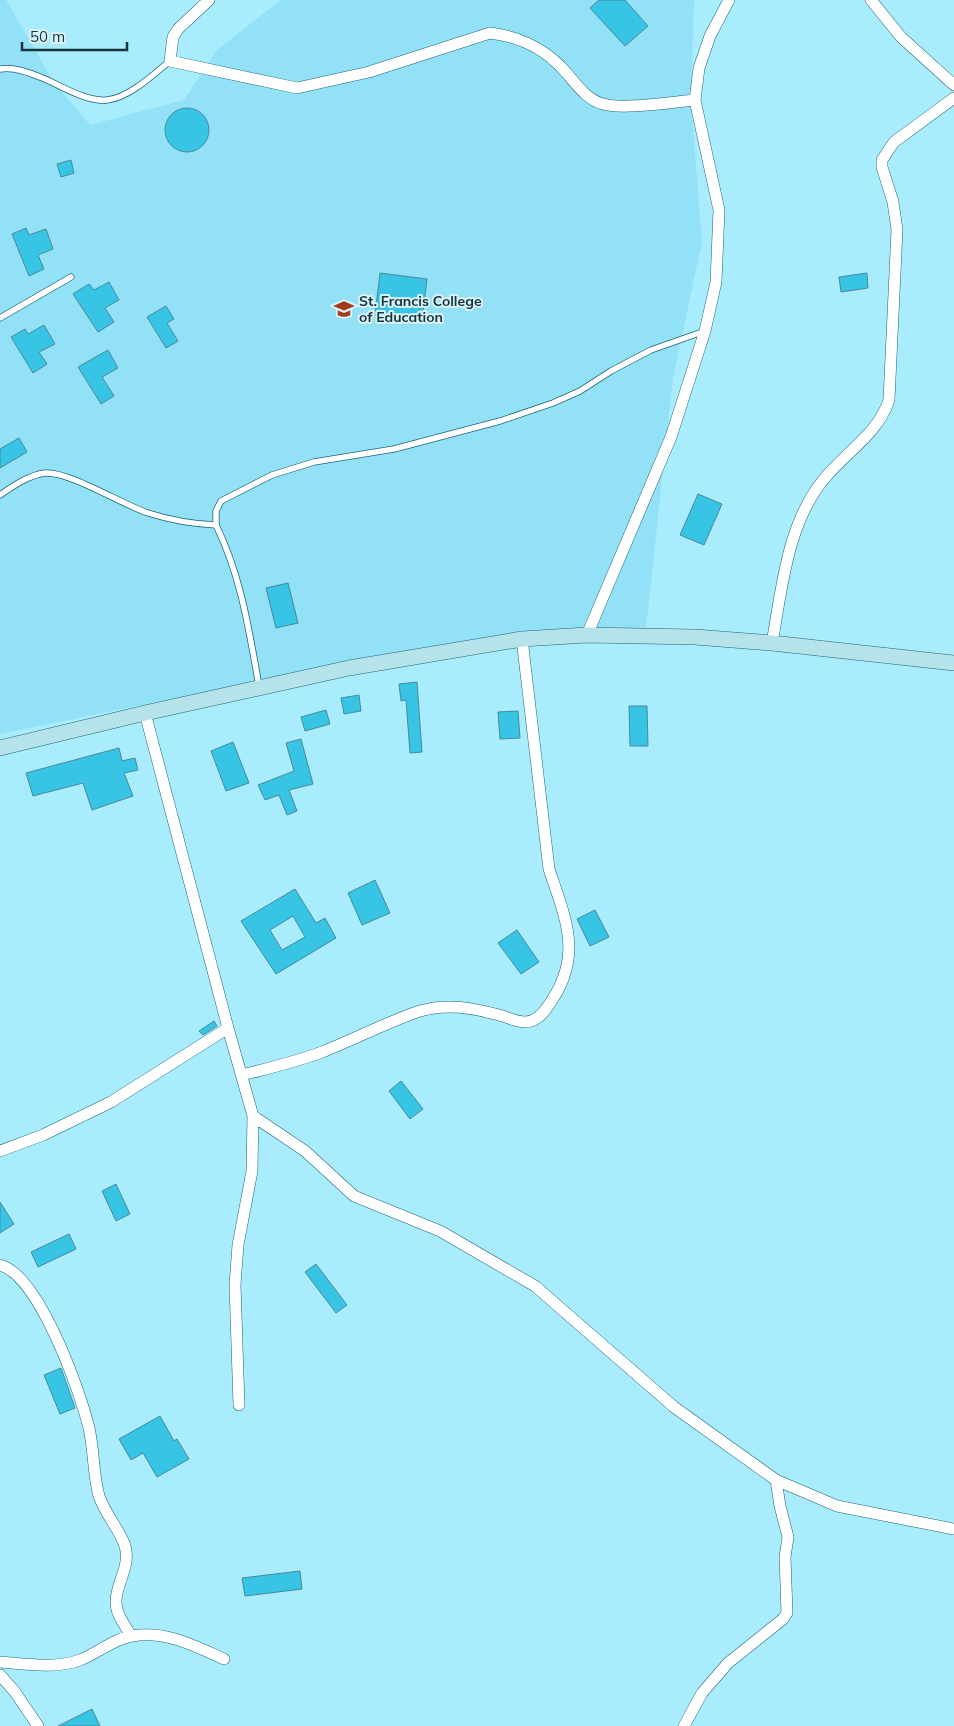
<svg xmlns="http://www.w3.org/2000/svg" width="954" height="1726" font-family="Mulish,sans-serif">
<rect width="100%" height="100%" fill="#a8ecfe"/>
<!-- built -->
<path fill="#92e1f6" d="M0,0H6L54,83L90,125L184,100L217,50L281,0H694L691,102L702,242L673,377L646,629L365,659L0,734Z"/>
<!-- building -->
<path fill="#38c4e4" stroke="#478a9b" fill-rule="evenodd" d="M599,0H625L648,26L625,46L590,8Z
M165 130a22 22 0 1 1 44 0a22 22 0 1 1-44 0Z
M71,160L74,173L61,177L57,164Z
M26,228L29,235L46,229L53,249L38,255L44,269L29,276L12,234Z
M380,273L427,279L422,320L375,315Z
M867,273L868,288L841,292L839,277Z
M109,282L119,300L105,308L114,322L98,332L73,294L89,284L94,290Z
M166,306L174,319L167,323L178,341L166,348L147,317Z
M44,325L55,344L39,352L47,364L33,373L11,337L25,329L28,334Z
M108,350L118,368L102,377L114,396L101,404L78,367Z
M19,438L27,452L0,468V449Z
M698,494L722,504L704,545L680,535Z
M288,583L298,623L276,628L266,588Z
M417,682L422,752L410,753L406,700L401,701L399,684Z
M359,695L361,711L344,714L341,698Z
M629,706H647L648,746H630Z
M326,710L330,724L305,731L301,717Z
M518,711L520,738L500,739L498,712Z
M301,739L313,784L289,790L297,811L287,815L279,795L265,800L258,785L294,771L286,743Z
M233,742L249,783L226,791L211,751Z
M119,748L122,761L135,758L138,770L124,773L133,796L92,810L83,783L33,796L26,773Z
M375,880L390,913L362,925L348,893Z
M295,889L316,923L325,918L336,938L276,974L241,921ZM293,916L305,937L282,950L270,930Z
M595,910L609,937L590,946L577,919Z
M517,930L539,962L521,974L498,943Z
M214,1021L217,1026L203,1035L199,1031Z
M401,1081L423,1109L410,1119L389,1091Z
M116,1184L130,1214L116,1221L102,1191Z
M0,1202L14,1224L0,1233Z
M69,1234L76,1249L38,1267L31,1252Z
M316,1264L347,1305L336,1313L305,1272Z
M61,1368L75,1408L60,1414L44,1375Z
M160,1416L174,1441L177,1439L189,1459L157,1477L143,1453L131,1460L119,1439Z
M300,1571L302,1589L245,1596L242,1578Z
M92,1709L100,1726H58Z"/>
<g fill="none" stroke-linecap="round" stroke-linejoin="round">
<defs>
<path id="service" d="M0,69C16,67 30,73 45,79C63,87 87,102 107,100C129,98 154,74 170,61
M0,318L71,277
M0,495C13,486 29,475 45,473C69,471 123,505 148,513C170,520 194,524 216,525C241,576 249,630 259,686
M216,525V511L221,501L272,475L314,462L394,449L500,421L553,403L580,391L611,371L651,350L705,331"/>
<path id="minor" d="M209,0L178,29L173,37L170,61L297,88L369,72L490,33C516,36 542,47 561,67C574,80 584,99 603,104C623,110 672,102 695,100
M871,0L901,37L954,85
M587,635L671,437L705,331L716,282L719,210L695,100L699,68L710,36L729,0
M772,643C782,588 787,524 824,479C846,452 878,434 889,400L897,230L893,202L882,167V160L894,142L954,98
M228,1028L253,1116L252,1171L238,1245L235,1285L239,1405
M242,1075C269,1068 296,1062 322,1052C355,1039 387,1022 420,1011C447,1003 473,1008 499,1015C507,1017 517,1022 525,1022C536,1022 543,1014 548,1006C584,957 566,920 549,869L522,639
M253,1116L305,1151L354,1196L440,1231L535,1286L674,1407L776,1480L837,1506L954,1529
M0,1151L43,1135L111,1102L228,1028L145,713
M0,1265C39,1275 80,1391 89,1428C94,1450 93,1474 99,1496C105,1514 120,1530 125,1546C131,1567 116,1582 116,1602C116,1615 125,1625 131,1636
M0,1662C25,1664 56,1669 80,1660C98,1653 113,1639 132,1636C165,1630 195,1646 224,1659
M0,1675L15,1692L38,1726
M684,1726L702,1693L728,1663L783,1619L787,1613L785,1557L788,1537L780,1506L776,1480"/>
<path id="secondary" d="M0,748L145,713L349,668L522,639L587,635L695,637L772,643L954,663"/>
</defs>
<!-- service casing -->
<use href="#service" stroke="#1f6576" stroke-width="7"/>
<!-- minor casing -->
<use href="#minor" stroke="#1f6576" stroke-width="12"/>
<!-- secondary casing -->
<use href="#secondary" stroke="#1f6576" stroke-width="16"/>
<!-- service -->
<use href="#service" stroke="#fff" stroke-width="5.5"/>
<!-- minor -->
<use href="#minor" stroke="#fff" stroke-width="11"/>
<!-- secondary -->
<use href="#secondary" stroke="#b6e2ea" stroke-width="15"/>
</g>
<!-- icons -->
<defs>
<symbol id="university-bare" viewBox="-9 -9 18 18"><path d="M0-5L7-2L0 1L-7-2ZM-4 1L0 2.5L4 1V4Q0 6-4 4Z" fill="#a23a1b" stroke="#d8f2f9" stroke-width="2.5" paint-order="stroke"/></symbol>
</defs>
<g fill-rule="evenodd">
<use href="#university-bare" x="330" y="295" width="28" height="28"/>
</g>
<g text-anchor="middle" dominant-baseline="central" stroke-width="4" stroke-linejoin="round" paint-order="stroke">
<!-- poi labels -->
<g font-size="14" font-weight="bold" fill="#19353c" stroke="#d8f2f9" text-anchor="start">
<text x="359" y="301">St. Francis College<tspan x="359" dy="16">of Education</tspan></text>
</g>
</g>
<!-- scale -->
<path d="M22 42v8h105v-8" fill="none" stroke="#19353c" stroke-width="2.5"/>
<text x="30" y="42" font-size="15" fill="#19353c" stroke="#d8f2f9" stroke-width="4" paint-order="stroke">50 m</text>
</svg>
